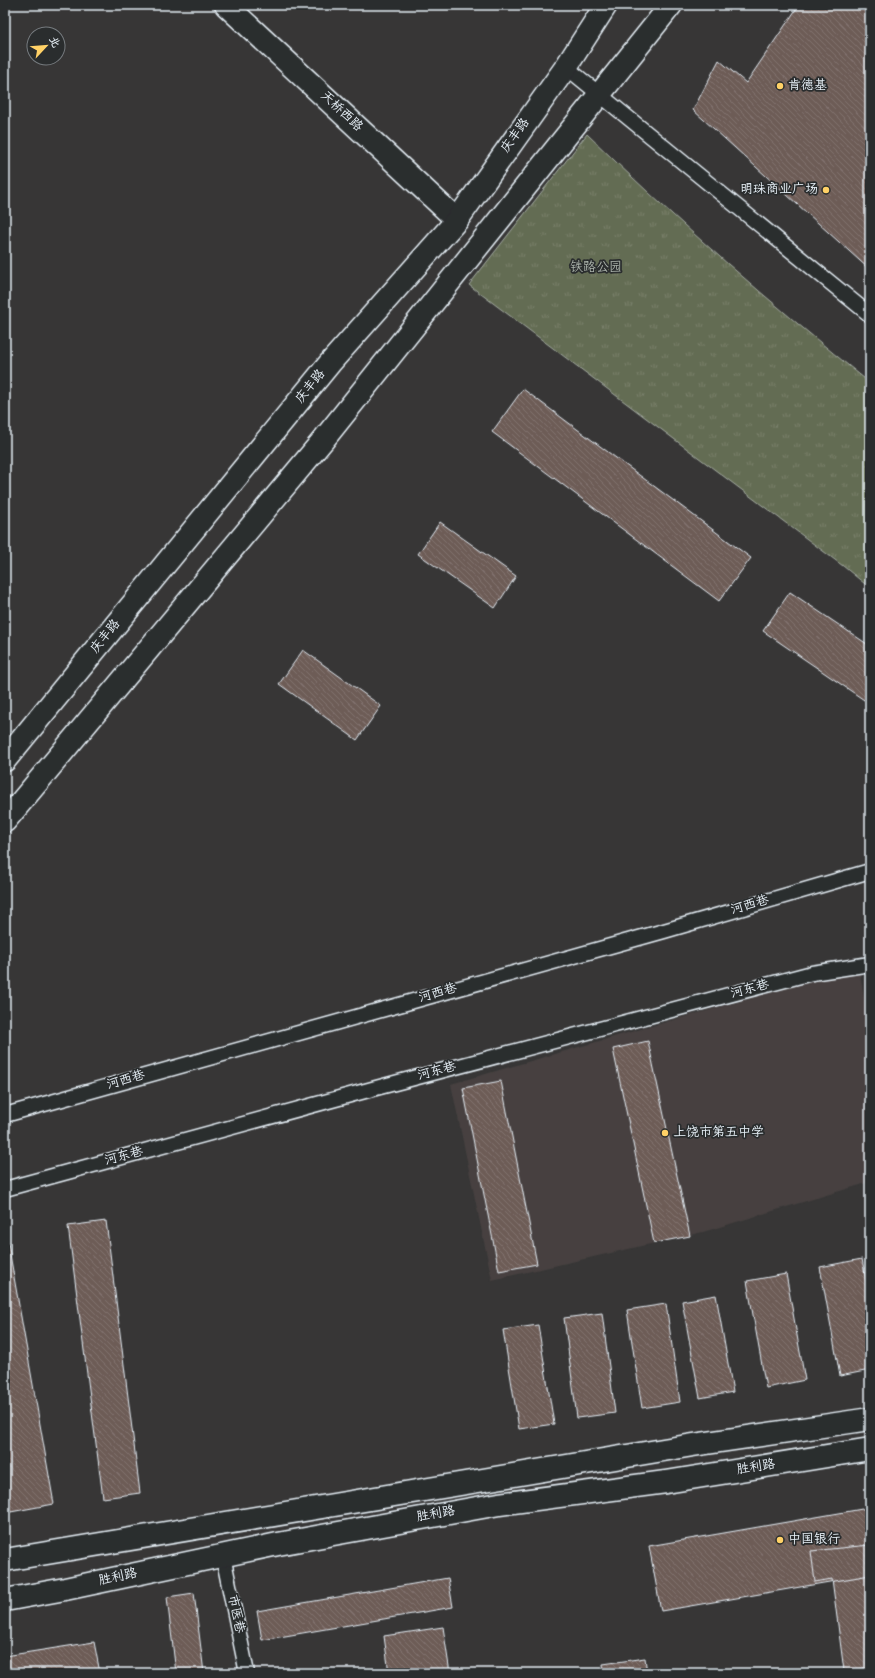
<svg xmlns="http://www.w3.org/2000/svg" width="875" height="1678" font-family="Dekko,'LXGW WenKai TC',sans-serif">
<defs>
<pattern id="park-tufts" width="24" height="20" patternUnits="userSpaceOnUse"><rect width="24" height="20" fill="#646c52"/><path d="M3 7l-1-3M5 7V3M7 7l1-3M15 17l-1-3M17 17v-4M19 17l1-3" fill="none" stroke="#7a816c"/></pattern>
<pattern id="building-back-hatch" width="6" height="6" patternUnits="userSpaceOnUse"><rect width="6" height="6" fill="#6d5b57"/><path d="M-1 5l2 2M0 0l6 6M5-1l2 2" fill="none" stroke="#827370"/></pattern>
</defs>
<rect width="100%" height="100%" fill="#373636"/>
<filter id="ink" filterUnits="userSpaceOnUse"><feTurbulence type="fractalNoise" baseFrequency=".025" numOctaves="2"/><feDisplacementMap in="SourceGraphic" scale="8" xChannelSelector="R" yChannelSelector="G"/><feConvolveMatrix kernelMatrix="1 2 1 2 8 2 1 2 1" color-interpolation-filters="sRGB"/></filter>
<g filter="url(#ink)">
<!-- built -->
<path fill="#474140" d="M859,968L870,1032V1182L703,1232L492,1280L451,1084L648,1027Z"/>
<!-- park -->
<path fill="url(#park-tufts)" stroke="#a6aea5" d="M587,134C677,222 772,304 870,383V588L843,566L469,285Z"/>
<!-- building -->
<path fill="url(#building-back-hatch)" stroke="#e8f1f8" d="M799,5H870V270L693,110L719,60L746,83Z
M523,389L751,558L719,601L492,432Z
M440,522L516,576L495,608L418,554Z
M790,592L870,646V704L763,631Z
M303,650L381,706L357,740L279,684Z
M648,1041L690,1236L654,1243L613,1049Z
M501,1081L537,1264L499,1271L463,1088Z
M106,1221L140,1493L103,1498L68,1226Z
M5,1226L54,1504L5,1513Z
M862,1259L870,1301V1370L840,1376L820,1267Z
M786,1274L805,1380L766,1388L747,1281Z
M716,1295L733,1392L700,1398L682,1301Z
M666,1304L680,1402L642,1408L627,1310Z
M602,1313L615,1413L577,1418L564,1318Z
M538,1325L554,1424L519,1429L503,1330Z
M868,1508L870,1517V1575L661,1611L649,1546Z
M870,1545V1668L844,1671L832,1579L815,1582L811,1551Z
M448,1578L453,1607L262,1640L257,1611Z
M194,1593L204,1673H176L167,1597Z
M443,1627L450,1673H389L384,1636Z
M94,1642L100,1673H5V1656Z
M645,1658L647,1673H604L603,1664Z"/>
<g fill="none" stroke-linecap="round" stroke-linejoin="round">
<defs>
<path id="service" d="M566,67L870,315
M5,1115L664,931L870,871
M5,1189L376,1088L812,973L870,964
M223,1556L247,1673"/>
<path id="minor" d="M226,5L457,220"/>
<path id="secondary" d="M5,760L330,363L457,220L566,67L606,5
M5,821L324,439L671,5
M5,1560L693,1445L870,1419
M5,1600L65,1589L278,1544L499,1504L666,1482L870,1449"/>
</defs>
<!-- service casing -->
<use href="#service" stroke="#e8f1f8" stroke-width="17"/>
<!-- minor casing -->
<use href="#minor" stroke="#e8f1f8" stroke-width="25"/>
<!-- secondary casing -->
<use href="#secondary" stroke="#e8f1f8" stroke-width="25"/>
<!-- service -->
<use href="#service" stroke="#2a2d2e" stroke-width="14"/>
<!-- minor -->
<use href="#minor" stroke="#2a2d2e" stroke-width="22"/>
<!-- secondary -->
<use href="#secondary" stroke="#2a2d2e" stroke-width="22"/>
</g>
</g>
<!-- markers -->
<g fill="#ffd166" stroke="#2a2d2e" stroke-width="1.5">
<circle cx="780" cy="86" r="4"/>
<circle cx="826" cy="190" r="4"/>
<circle cx="665" cy="1133" r="4"/>
<circle cx="780" cy="1540" r="4"/>
</g>
<g text-anchor="middle" dominant-baseline="central" stroke-width="3.5" stroke-linejoin="round" paint-order="stroke">
<!-- poi labels -->
<g font-size="13" fill="#e8f1f8" stroke="#2a2d2e" text-anchor="start">
<text x="788" y="86">肯德基</text>
<text x="818" y="190" text-anchor="end">明珠商业广场</text>
<text x="673" y="1133">上饶市第五中学</text>
<text x="788" y="1540">中国银行</text>
</g>
<!-- street labels -->
<g font-size="13" fill="#e8f1f8" stroke="#2a2d2e">
<text transform="translate(341 112) rotate(43)">天桥西路</text>
<text transform="translate(516 136) rotate(-54)">庆丰路</text>
<text transform="translate(311 387) rotate(-51)">庆丰路</text>
<text transform="translate(106 637) rotate(-51)">庆丰路</text>
<text transform="translate(750 906) rotate(-16)">河西巷</text>
<text transform="translate(750 990) rotate(-15)">河东巷</text>
<text transform="translate(438 994) rotate(-16)">河西巷</text>
<text transform="translate(437 1072) rotate(-15)">河东巷</text>
<text transform="translate(126 1081) rotate(-16)">河西巷</text>
<text transform="translate(124 1157) rotate(-15)">河东巷</text>
<text transform="translate(756 1468) rotate(-9)">胜利路</text>
<text transform="translate(436 1515) rotate(-10)">胜利路</text>
<text transform="translate(118 1578) rotate(-12)">胜利路</text>
<text transform="translate(235 1614) rotate(78)">市医巷</text>
</g>
<!-- park labels -->
<g font-size="13" fill="#adb5ad" stroke="#2a2d2e">
<text x="596" y="268">铁路公园</text>
</g>
</g>
<!-- margin -->
<rect width="875" height="1678" fill="none" stroke="#2a2d2e" stroke-width="20"/>
<rect x="10" y="10" width="855" height="1658" fill="none" stroke="#e8f1f8" stroke-width="1.5" filter="url(#ink)"/>
<!-- north arrow -->
<g transform="translate(46 46) rotate(64)"><circle r="19" fill="#2a2d2e" stroke="#767b7f"/>
<path d="M0-3L7 15L0 10L-7 15Z" fill="#ffd166"/>
<text y="-6" font-size="11" font-weight="bold" text-anchor="middle" fill="#e8f1f8">北</text>
</g>
</svg>
